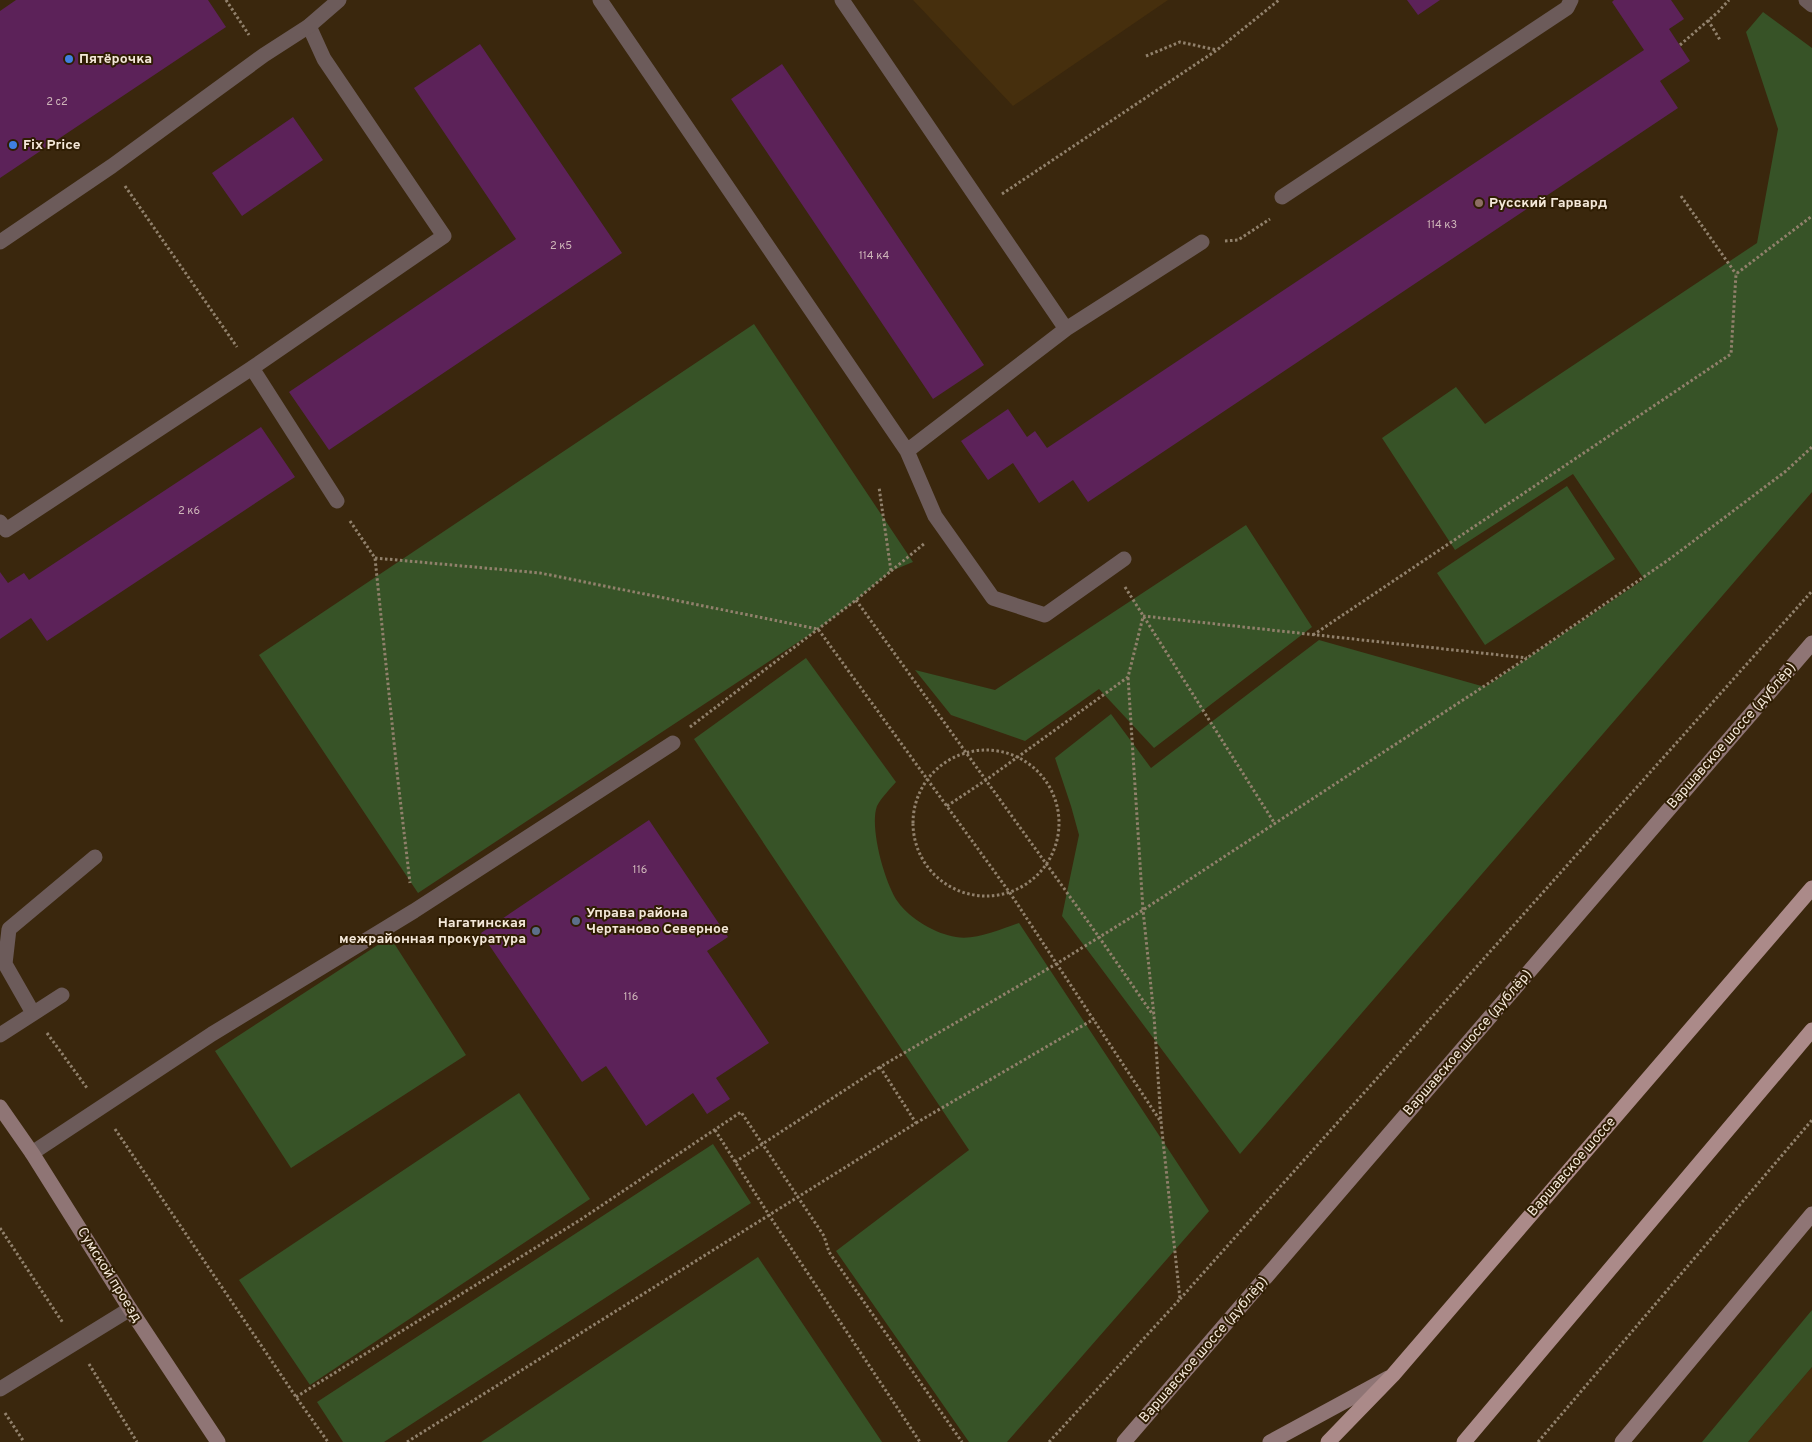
<svg xmlns="http://www.w3.org/2000/svg" width="1812" height="1442" font-family="Overpass,sans-serif">
<rect width="100%" height="100%" fill="#3a270d"/>
<!-- built -->
<path fill="#462f0d" d="M913,0H1168L1013,106Z
M1812,1367V1442H1748Z"/>
<!-- green -->
<path fill="#375327" d="M1763,12L1812,48V492L1240,1154L1062,916L1079,835L1071,806L1055,758L1111,714L1151,768L1319,640L1485,687L1644,579L1573,474L1455,550L1382,438L1456,387L1485,424L1757,243L1778,129L1746,32Z
M754,324L913,562L891,571L856,600L818,629L418,893L259,655Z
M1567,486L1615,559L1485,645L1437,573Z
M1246,525L1312,627L1154,748L1099,689L1025,741L951,715L915,670L995,690Z
M806,658L896,782C890,789 881,798 877,806C869,827 885,884 898,902C910,919 936,934 956,937C974,941 1001,929 1019,923L1209,1211L1007,1442H969L836,1251L969,1150L694,739Z
M390,937L466,1055L291,1168L215,1051Z
M519,1093L590,1199L310,1385L239,1280Z
M713,1144L751,1203L384,1442H343L317,1402Z
M758,1257L882,1442H481Z
M1812,1310V1367L1748,1442H1702Z"/>
<!-- building -->
<path fill="#5c2259" d="M16,0H208L226,27L0,178V11Z
M1407,0H1440L1418,15Z
M1614,0H1671L1684,19L1669,29L1690,61L1660,81L1678,108L1088,502L1073,480L1039,503L1013,463L988,480L961,441L1008,409L1027,437L1035,431L1047,448L1644,50L1612,2Z
M480,44L622,253L329,450L289,392L516,239L414,88Z
M782,64L984,365L933,399L731,99Z
M293,117L323,160L242,216L212,173Z
M261,427L295,477L47,641L31,618L0,639V572L8,583L24,573L29,580Z
M649,820L728,937L707,951L769,1043L716,1078L730,1099L707,1114L693,1093L646,1126L606,1066L582,1082L481,933Z"/>
<g fill="none" stroke-linecap="round" stroke-linejoin="round">
<!-- path -->
<path stroke="#91816c" stroke-width="3" stroke-dasharray="2.5 2.5" stroke-linecap="butt" d="M226,0L249,35
M1708,20L1720,40
M1680,45L1718,12L1729,0
M1146,56L1180,42L1217,50
M125,186L237,347
M1002,194L1217,50L1279,0
M1681,196L1736,274
M1225,241L1238,240L1270,219
M350,521L375,558L398,781L410,883
M375,558L540,573L818,629L1010,893L1161,1122
M891,571L925,543
M1125,587L1275,824
M856,600L1099,937L1153,1015
M1143,616L1527,658
M1313,635L1731,354L1736,274L1812,216
M690,727L856,600L891,571L879,487
M913 823a73 73 0 1 1 146 0a73 73 0 1 1-146 0Z
M947,806L986,780L1128,677L1143,617
M47,1033L87,1088
M916,1123L1094,1019
M115,1129L296,1397L328,1442
M715,1130L769,1215L920,1442
M735,1162L880,1067
M0,1228L63,1323
M1180,1299L1812,591
M89,1364L137,1442
M296,1397L580,1220L741,1112L824,1236L829,1252L962,1442
M5,1413L24,1442
M407,1442L916,1123L880,1067L1056,964L1143,910L1527,658L1671,558L1786,471L1812,447
M1049,1442L1180,1299L1161,1122L1154,1016L1143,910L1128,677
M1538,1442L1812,1120"/>
<!-- lane -->
<path stroke="#6c5b5a" stroke-width="15" d="M600,0L907,451
M842,0L1066,329L1202,242
M1282,197L1567,8L1571,0
M1066,329L907,451L935,516L993,598L1045,615L1124,559
M252,368L444,236L324,59L309,26
M0,522L6,530L252,368L337,501
M33,1013L5,964L9,929L95,857
M0,1035L62,995
M32,1153L212,1034L414,911L673,743
M0,1389L130,1309"/>
<!-- street -->
<path stroke="#6c5b5a" stroke-width="15" d="M1806,0L1812,5
M0,242L112,166L264,55L309,26L339,0"/>
<!-- secondary -->
<path stroke="#8f7575" stroke-width="15" d="M0,1107L32,1153L130,1309L218,1442
M1124,1442L1812,643
M1270,1442L1388,1378
M1622,1442L1812,1214"/>
<!-- primary -->
<path stroke="#ab8a89" stroke-width="15" d="M1328,1442L1393,1375L1812,888
M1464,1442L1812,1030"/>
</g>
<!-- markers -->
<g fill="#3f7fe0" stroke="#2f1d03" stroke-width="2">
<circle cx="69" cy="59" r="5"/>
<circle cx="13" cy="145" r="5"/>
</g>
<circle fill="#8d6e63" stroke="#2f1d03" stroke-width="2" cx="1479" cy="203" r="5"/>
<g fill="#5c6f8a" stroke="#2f1d03" stroke-width="2">
<circle cx="576" cy="921" r="5"/>
<circle cx="536" cy="931" r="5"/>
</g>
<g text-anchor="middle" dominant-baseline="central" stroke-width="4" stroke-linejoin="round" paint-order="stroke">
<!-- number labels -->
<g font-size="11" fill="#ceb6b9">
<text x="57" y="102">2 с2</text>
<text x="1442" y="225">114 к3</text>
<text x="561" y="246">2 к5</text>
<text x="874" y="256">114 к4</text>
<text x="189" y="511">2 к6</text>
<text x="640" y="870">116</text>
<text x="631" y="997">116</text>
</g>
<!-- poi labels -->
<g font-size="14" font-weight="bold" fill="#f4e8d9" stroke="#2f1d03" text-anchor="start">
<text x="79" y="59">Пятёрочка</text>
<text x="23" y="145">Fix Price</text>
<text x="1489" y="203">Русский Гарвард</text>
<text x="586" y="913">Управа района<tspan x="586" dy="16">Чертаново Северное</tspan></text>
<text x="526" y="923" text-anchor="end">Нагатинская<tspan x="526" dy="16">межрайонная прокуратура</tspan></text>
</g>
<!-- street labels -->
<g font-size="14" fill="#f4e8d9" stroke="#2f1d03">
<text transform="translate(1732 736) rotate(-49)">Варшавское шоссе (дублёр)</text>
<text transform="translate(1468 1043) rotate(-49)">Варшавское шоссе (дублёр)</text>
<text transform="translate(1572 1167) rotate(-49)">Варшавское шоссе</text>
<text transform="translate(109 1275) rotate(58)">Сумской проезд</text>
<text transform="translate(1204 1350) rotate(-49)">Варшавское шоссе (дублёр)</text>
</g>
</g>
</svg>
